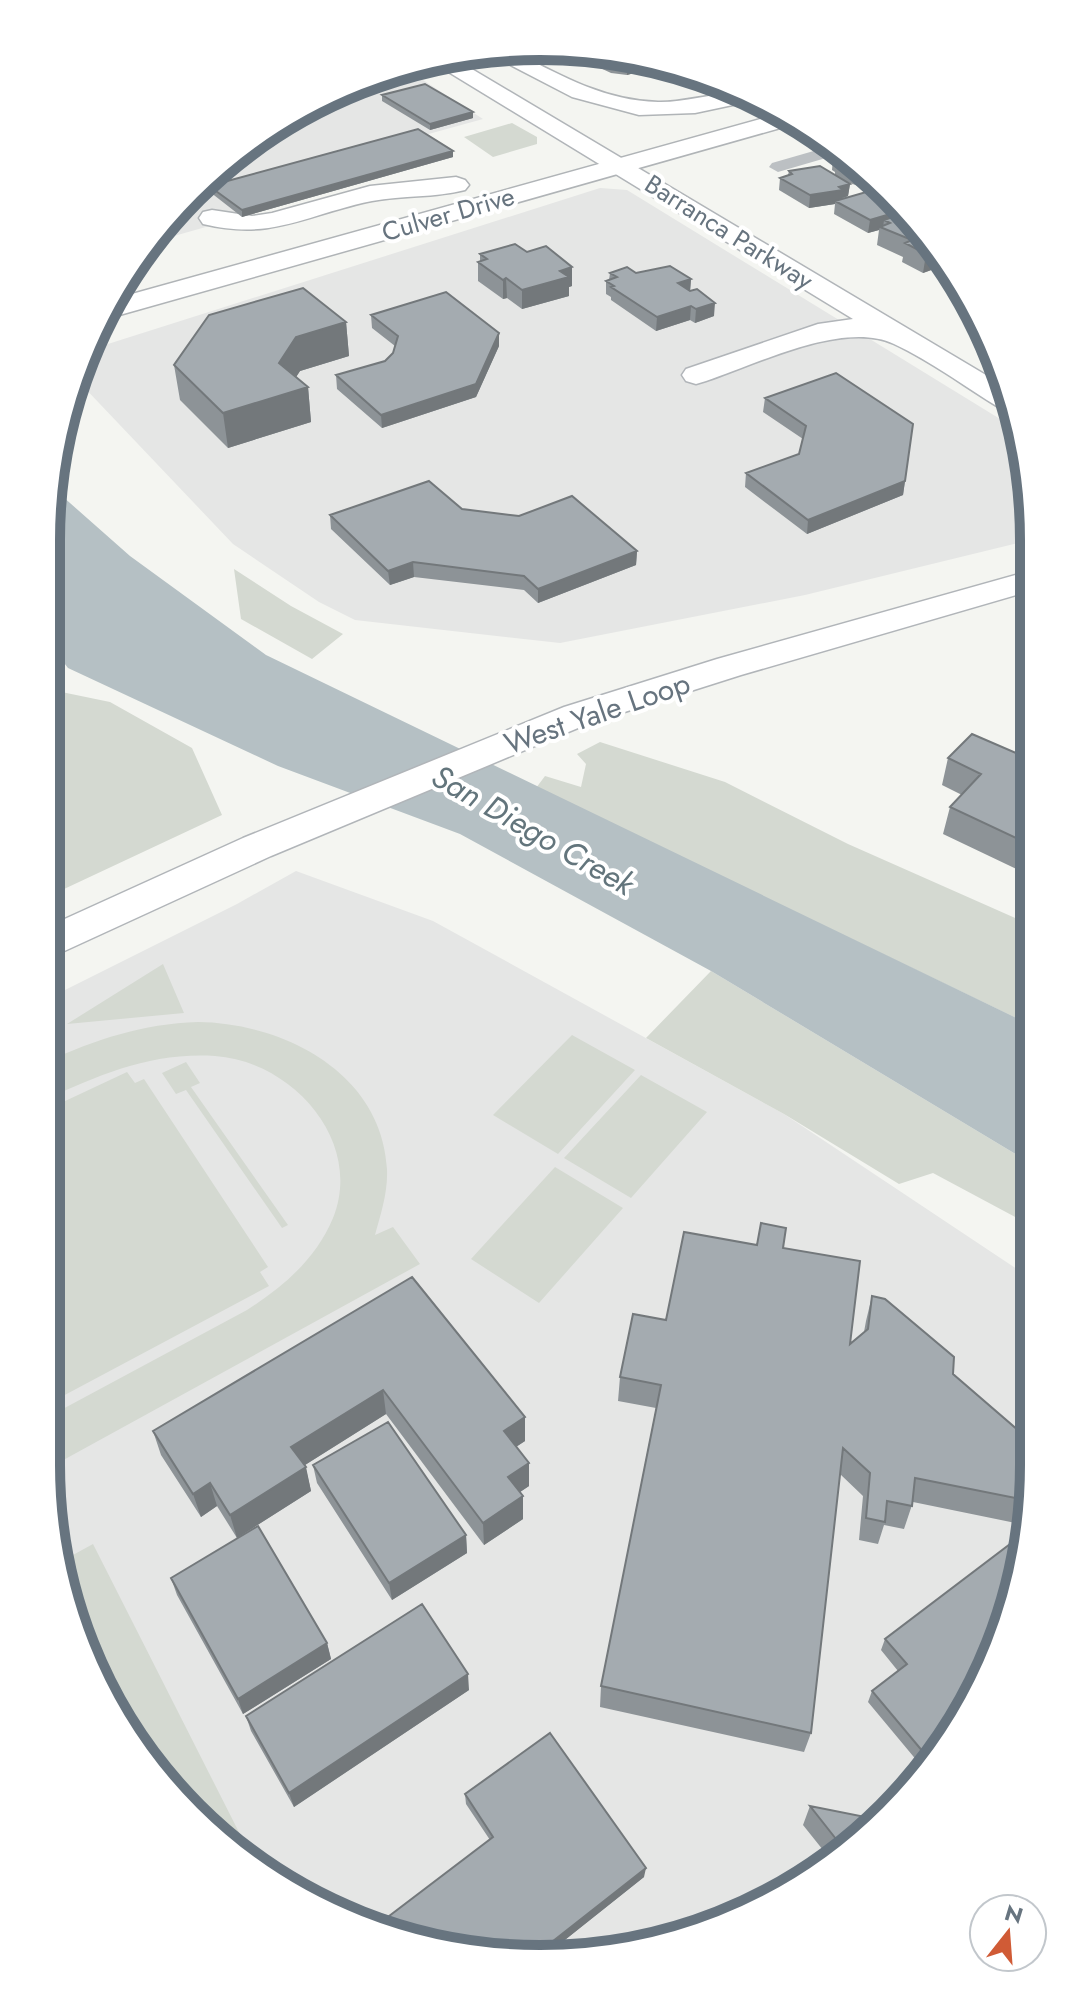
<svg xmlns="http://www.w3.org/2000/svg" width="1080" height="2005" font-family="Jost,sans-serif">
<rect width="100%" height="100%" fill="#f4f5f1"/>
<!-- built -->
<path fill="#e5e6e5" d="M406,69L483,119L425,135L453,157L160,240L215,168L382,72Z
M600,188L627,190L1018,430L1030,475V540L805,595L560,643L355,620L319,602L233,544L80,383L89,350Z
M296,871L433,921L784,1114L1032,1279L1033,1497L983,1684L889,1815L758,1908L604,1955L413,1942L266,1876L148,1766L72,1624L46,1465L47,999L237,904Z"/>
<!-- green -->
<path fill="#d4d9d1" d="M512,123L537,137V144L493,157L464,137Z
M234,569L291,606L343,634L312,659L241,619Z
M47,689L110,702L192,748L222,815L47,897Z
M600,742L725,782L848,844L1031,925V1025L536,788L545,776L581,787L586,764L577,754Z
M163,964L184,1013L67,1024Z
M711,971L1032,1164V1226L933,1173L899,1184L784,1114L646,1038Z
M198,1022C284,1023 382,1073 387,1169C388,1192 381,1213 375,1235L393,1227L420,1264L47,1469L46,1418L247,1310C283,1287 316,1259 333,1218C364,1141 292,1061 215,1056C152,1052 102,1074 46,1099V1062C97,1039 142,1024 198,1022Z
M572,1035L635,1070L558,1154L493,1115Z
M186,1062L200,1083L191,1087L288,1225L282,1228L186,1090L176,1094L162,1073Z
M127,1072L135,1083L144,1079L268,1267L260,1272L269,1286L46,1405V1110Z
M641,1075L707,1112L631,1198L564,1158Z
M555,1167L623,1208L539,1303L471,1259Z
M93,1544L250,1854L246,1857L148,1766L72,1624L62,1561Z"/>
<!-- water -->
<path fill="#b5c0c4" d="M53,488L130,556L266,655L1031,1025L1032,1164L711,971L460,834L278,766L68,668L47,641V508Z"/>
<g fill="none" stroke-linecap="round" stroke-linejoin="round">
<defs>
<path id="secondary" d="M460,62L1006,387L1012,410L1000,408C965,387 931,361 894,344C844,320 757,364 706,381L696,384L686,381L682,375L686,369L818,324L853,319L437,65Z
M1030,571V591L741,675L590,723L271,856L47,959V927L243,838L564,707L717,659Z"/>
<path id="primary" d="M519,54C563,77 607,101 658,102C693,103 728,85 761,99L695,113L639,115L572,97L495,57Z
M782,113L798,123L116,316L100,317L114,299Z
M456,177L465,180L469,185L465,190C435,198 403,195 372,201C307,214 274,241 203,224L199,218L203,212L212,210L252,216L272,213L370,186Z"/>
</defs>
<!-- secondary casing -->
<use href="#secondary" stroke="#b1b5b9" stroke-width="3"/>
<!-- primary casing -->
<use href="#primary" stroke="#b0b4b7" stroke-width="3"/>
<!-- minor -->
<path fill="#bcc0c3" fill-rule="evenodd" d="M831,146L843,153L778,172L769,167L772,163Z"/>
<!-- secondary -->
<use href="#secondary" fill="#fff" fill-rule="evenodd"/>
<!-- primary -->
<use href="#primary" fill="#fff" fill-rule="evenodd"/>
</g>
<!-- wall -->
<path fill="#8d9397" d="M573,47L652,68L627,75L611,73L564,51V48Z
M382,95L473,112V118L430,130L382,101Z
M453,151V157L242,217L210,192L209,186Z
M833,158L879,183L864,188L847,182L850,184L848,196L842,199L905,216L932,240L950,270L941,273L934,269L923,273L902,262L903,257L877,245L879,230L868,233L834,214L835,204L809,208L779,190L780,178L788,175L789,171L835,175V172L832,170Z
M480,254L572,286L569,287V296L522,309L507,298L503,299L478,281V262L480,261Z
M610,273H636L691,279L690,291L714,316L695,323L690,320L656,331L611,300V297L606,294V281L609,280Z
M371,315L499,333V346L476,397L382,428L337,389L336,375L385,361L393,353L395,346L372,328Z
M346,322L349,356L300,371L296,377L308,387L311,422L228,448L180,400L174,365Z
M765,398L905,481L903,495L807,534L745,487L746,473L799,454L803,439L763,412Z
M462,509L637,551L636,565L538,603L524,590L414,577L390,585L331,529L330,515Z
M1031,748V876L943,834L950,807L962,795L942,785L948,758L1023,756Z
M757,1245L783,1248L850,1344L864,1332L866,1321L872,1296L953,1374L1033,1497L1028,1517L1020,1524L913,1502L904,1529L884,1525L878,1544L859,1540L863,1496L840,1474L811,1733L804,1752L600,1707L601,1686L656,1408L618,1401L620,1377L666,1320Z
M412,1277L525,1417V1441L516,1447L529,1463V1486L520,1492L523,1496V1519L484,1545L386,1414L305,1465L311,1491L237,1538L217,1506L201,1517L161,1455L153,1431Z
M313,1465L466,1535L467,1553L392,1600L317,1483Z
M1021,1542L990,1658L988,1659L983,1684L923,1768L868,1702L872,1691L898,1671L881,1650L885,1639Z
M171,1578L327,1643L331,1659L243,1714L177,1595Z
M469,1690L294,1807L251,1731L246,1716Z
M465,1794L644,1877L551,1951L490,1840L466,1804Z
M810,1806L865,1817L758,1908L750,1911L823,1850L803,1825Z"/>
<!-- shaded-wall -->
<path fill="#73787b" d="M627,62L652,68L627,75Z
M473,112V118L430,130V124Z
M453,151V157L242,217V210Z
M871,174L879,183L864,188L865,176Z
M850,184L848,196L842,198V202L835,201V204L809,208L810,195Z
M904,210L906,212L905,221L890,223L884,220L883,228L880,227L879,230L868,233L870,220Z
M938,250L934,269L923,273L926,254Z
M944,259L950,270L941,273Z
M572,267V286L569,287V296L522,309V290L560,271Z
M506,278L507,298L503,299V280Z
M691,279L690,292L678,283Z
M715,303L714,316L695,323L696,309Z
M691,306L690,320L656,331L657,317Z
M346,322L349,356L300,371L285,394L308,387L311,422L228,448L223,413L279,363L296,337Z
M499,333V346L476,397L382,428L381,415Z
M905,481L903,495L807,534L808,520Z
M637,551L636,565L538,603V589Z
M413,562L414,577L390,585L388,571Z
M383,1390L386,1414L297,1470L291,1447Z
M525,1417V1441L505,1454L504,1431Z
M529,1463V1486L508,1500V1477Z
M306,1467L311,1491L237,1538L230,1515Z
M210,1483L217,1506L201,1517L193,1494Z
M523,1496V1519L484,1545L483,1523Z
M1032,1500L1028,1517L1020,1524L1031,1501Z
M466,1535L467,1553L392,1600L389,1583Z
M327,1643L331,1659L243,1714L238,1699Z
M992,1649L990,1658L979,1666L985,1655Z
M468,1674L469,1690L294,1807L289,1793Z
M646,1868L644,1877L551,1951L548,1945Z"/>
<!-- building -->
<path fill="#a4abb0" stroke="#73787b" stroke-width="2" d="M425,84L473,112L430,124L382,95Z
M418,129L453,151L242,210L209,186Z
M845,154L865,168L871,174L865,176L836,165L843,163L833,158Z
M820,166L850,184L839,187L843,190L810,195L780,178L792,174L789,171Z
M873,190L879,193L885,191L889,193L904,210L870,220L835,201Z
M901,214L907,217L910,216L932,240L938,251L926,254L905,243L912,240L880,227L890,223L884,220Z
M515,244L527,252L546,246L572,267L560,271L569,277L522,290L506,278L503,280L478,262L487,259L480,254Z
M670,266L691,279L678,283L690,291L697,289L715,303L696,309L691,306L657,317L611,287L614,286L606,281L617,277L610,273L627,267L636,273Z
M303,288L346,322L296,337L279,363L308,387L223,413L174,365L209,315Z
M446,292L499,333L476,384L381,415L336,375L385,361L393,353L398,336L371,315Z
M836,373L913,424L905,481L808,520L746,473L799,454L806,426L765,398Z
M429,481L462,509L519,516L572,496L637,551L538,589L524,576L413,562L388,571L330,515Z
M972,734L1023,756L1031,748V845L950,807L981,774L948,758Z
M761,1223L786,1228L783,1248L860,1261L850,1344L868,1329L872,1296L885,1299L954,1357L953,1374L1033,1443V1497L1031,1501L915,1478L912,1506L887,1501L885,1522L866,1518L870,1473L843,1448L811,1733L601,1686L661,1385L620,1377L633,1314L666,1320L684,1232L757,1245Z
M412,1277L525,1417L504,1431L529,1463L508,1477L523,1496L483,1523L383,1390L291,1447L306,1467L230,1515L210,1483L193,1494L153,1431Z
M388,1422L466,1535L389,1583L313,1465Z
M258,1526L327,1643L238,1699L171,1578Z
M1018,1538L1021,1542L992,1649L985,1655L989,1660L983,1684L929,1759L872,1691L907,1664L885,1639Z
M422,1604L468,1674L289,1793L246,1716Z
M550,1733L646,1868L548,1945L551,1951L413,1942L376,1926L493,1837L465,1794Z
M898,1789L903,1795L889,1815L758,1908L751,1910L750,1909L836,1839L810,1806L865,1817Z"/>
<g text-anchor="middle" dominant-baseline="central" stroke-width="8" stroke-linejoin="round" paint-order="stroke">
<!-- far-street labels -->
<g font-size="26" fill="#67747f" stroke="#fff">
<text transform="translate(448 214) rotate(-16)">Culver Drive</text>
<text transform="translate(729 232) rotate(32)">Barranca Parkway</text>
</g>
<!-- street labels -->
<g font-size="30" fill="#67747f" stroke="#fff">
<text transform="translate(597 713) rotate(-19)">West Yale Loop</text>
</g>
<!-- water labels -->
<g font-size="32" font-style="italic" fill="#63757c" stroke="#fff">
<text transform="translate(533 830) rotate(30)">San Diego Creek</text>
</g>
</g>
<!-- crop -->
<path d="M0 0H1080V2005H0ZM540 60H540A480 480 0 0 1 1020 540V1465A480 480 0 0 1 540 1945H540A480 480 0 0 1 60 1465V540A480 480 0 0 1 540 60Z" fill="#fff" fill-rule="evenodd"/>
<path fill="none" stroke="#67747f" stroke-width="10" d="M540 60H540A480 480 0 0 1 1020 540V1465A480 480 0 0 1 540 1945H540A480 480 0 0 1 60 1465V540A480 480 0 0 1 540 60Z"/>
<!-- north arrow -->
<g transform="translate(1008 1933) rotate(17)"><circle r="38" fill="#ffffff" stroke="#c2c7cc" stroke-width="2"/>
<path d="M0-6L14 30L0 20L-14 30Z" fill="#d05b36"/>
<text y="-12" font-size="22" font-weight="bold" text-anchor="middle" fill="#67747f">N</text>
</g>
</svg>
